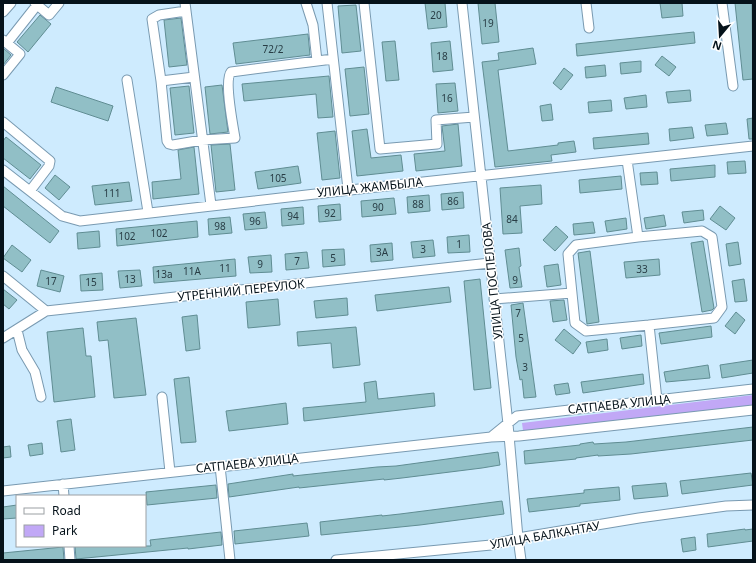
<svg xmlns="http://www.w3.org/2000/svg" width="756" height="563" font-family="'Noto Sans',sans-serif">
<rect width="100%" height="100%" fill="#ceebfe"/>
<!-- green -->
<path fill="#c1a8f6" d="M753,395V410L524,438L522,423Z"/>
<!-- building -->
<path fill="#91bfc6" stroke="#608d93" d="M425,3H445L447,27L428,29Z
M478,3H495L499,42L482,44Z
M660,3H682L683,16L662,18Z
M735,3H752L753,79L743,80Z
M356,5L361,51L342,53L338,6Z
M40,15L51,24L28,52L17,42Z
M181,18L187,65L169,67L164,20Z
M694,32L695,43L577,56L576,44Z
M308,34L310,55L236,64L233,43Z
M395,41L399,80L386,81L382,42Z
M450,41L453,70L433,72L431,43Z
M3,48L11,55L3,65Z
M533,48L536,64L498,70L508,151L558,145V143L574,141L576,152L551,155L552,161L495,167L482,62L499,60L498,53Z
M662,56L676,67L669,76L655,65Z
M641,61V72L621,74L620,63Z
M605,65L606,76L586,78L585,67Z
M364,67L369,114L350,116L345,69Z
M564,68L573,75L561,90L553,83Z
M329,76L333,117L318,118L316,94L244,101L242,84Z
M455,83L458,111L438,113L436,84Z
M222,85L228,132L210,134L205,87Z
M189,86L194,133L175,135L170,88Z
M56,87L113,106L108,121L51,102Z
M690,90L691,101L668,103L666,92Z
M646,95L647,107L626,109L624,98Z
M611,100L612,111L589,113L588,102Z
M551,104L553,120L542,121L540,106Z
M753,118V139H749L747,119Z
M726,123L728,134L707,136L705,125Z
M458,124L462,166L416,171L414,154L445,151L442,126Z
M692,127L694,138L670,141L669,129Z
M367,129L371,158L401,155L403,171L357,176L352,131Z
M335,131L340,178L322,180L317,133Z
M648,133L649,144L594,149L593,138Z
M6,137L41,165L30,179L3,158V141Z
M230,144L235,190L216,192L211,145Z
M194,147L199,194L153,199L152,182L181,179L178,150Z
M745,161L746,173L728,174L727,162Z
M715,165V177L671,181L670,169Z
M298,166L301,183L258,189L255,172Z
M657,172L658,184L641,185L640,173Z
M55,175L70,187L59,200L45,188Z
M621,176L622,189L580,193L579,180Z
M129,182L132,201L95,205L92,186Z
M541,185L542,204L520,206L522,233L503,234L500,188Z
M3,186L59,231L50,243L3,206Z
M463,192L464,208L442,210L441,194Z
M429,195L430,211L408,213L407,197Z
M394,198L396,214L362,217L361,201Z
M340,204L341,220L319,222L318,206Z
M720,206L735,218L726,230L710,219Z
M303,207L304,224L282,226L281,209Z
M703,210L704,220L684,223L682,212Z
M265,212L267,228L245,230L243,214Z
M664,215L666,226L646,229L644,218Z
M230,217L232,233L209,235L208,219Z
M626,218L627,229L607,232L605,221Z
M197,221L198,237L117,246L116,229Z
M593,222L595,233L574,235L573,224Z
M556,226L568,237L555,251L543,240Z
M99,231L100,247L78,249L77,233Z
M469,235L470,252L448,253L447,237Z
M433,240L435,256L413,258L411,242Z
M703,241L714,308L712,310L702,312L691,243Z
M738,242L741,264L729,266L726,244Z
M392,243L393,260L371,262L370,245Z
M12,245L31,260L22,272L3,258Z
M519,248L521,266L519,267L522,287L510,288L505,250Z
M344,249L345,265L323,267L322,250Z
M590,251L599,322L587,324L578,253Z
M307,252L309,268L286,270L285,254Z
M271,255L272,272L250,273L248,257Z
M235,259L236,276L154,283L153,267Z
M659,259L660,275L626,278L624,262Z
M558,264L561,285L547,287L544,266Z
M41,270L64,276L60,292L37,286Z
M140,270L142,286L120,288L118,271Z
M102,273L103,290L81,291L80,275Z
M480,279L491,388L474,390L464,281Z
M744,279L747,301L735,302L732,281Z
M449,287L451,302L377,311L375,295Z
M3,289L17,300L9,309L3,304Z
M347,298L348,315L316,318L314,301Z
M278,299L280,325L248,328L246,302Z
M564,300L567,320L553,322L550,301Z
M523,303L536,397L524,398L522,379L520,380L516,357L511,305Z
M736,312L745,320L735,334L725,326Z
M197,315L200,349L186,351L182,317Z
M136,318L146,395L114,398L108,340L99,341L97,322Z
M711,326L712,337L661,344L659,333Z
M356,327L360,365L333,368L331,343L298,346L297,332Z
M83,328L86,356H91L95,397L54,402L47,332Z
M564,329L581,343L573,354L555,340Z
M641,335L642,346L622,349L620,338Z
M607,339L608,350L588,353L586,342Z
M753,360V373L722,378L720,365Z
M708,365L710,378L666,382L664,372Z
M643,374L644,384L583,393L581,382Z
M189,377L196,442L181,443L174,379Z
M376,381L378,399L434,393L435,406L304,421L303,408L366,402L364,383Z
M568,383L570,393L556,395L554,385Z
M286,403L288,424L229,431L226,411Z
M71,419L75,450L61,452L57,421Z
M753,427V440L631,454L598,456V455L576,458V459L525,464L524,451L580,445V444L593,442L594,444L626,442Z
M42,443L43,454L30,456L28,445Z
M10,446L11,457L3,458V447Z
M498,452L500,465L482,468L402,478L384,480V479L299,488V487L229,497L228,484L293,474V476L377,467L396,466Z
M751,473L753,485L682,494L680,481Z
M666,483L668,496L634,499L632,486Z
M216,485L217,498L147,505L146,492Z
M619,487L620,500L580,504V506L529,512L527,499L584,493V490Z
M502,501L504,514L420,525L321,535L320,522L382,515V516L400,514Z
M17,505V518L3,519V507Z
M307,523L309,536L235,544L234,531Z
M745,529V530L753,529V541L708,547L707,534Z
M221,532L222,545L188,549V548L76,559L75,546H151L150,540Z
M695,537L696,550L683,552L681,539Z
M63,547L64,560H3V553Z"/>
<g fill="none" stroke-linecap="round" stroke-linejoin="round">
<defs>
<path id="minor" d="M35,3L49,15L59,3
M185,3L211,205
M306,3L313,25L317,61
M327,3L348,189
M364,3L380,149L437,144L436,120L474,117
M462,3L508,424L518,538L521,560
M586,3L589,28
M722,3L733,86
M3,12L11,3
M3,40L20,54L3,75
M7,43L37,5
M194,77L161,81L167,141L169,144L173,145L202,140L235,138C233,126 224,80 231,72L333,59
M127,80L148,212
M161,81L152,19L159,15L186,11
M3,122L50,161L49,166L30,191
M627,160L638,237L576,245L568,254L575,323L586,331L649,325L657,400
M3,170L62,216L80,221C304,194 529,171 753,146
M638,237L702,231L712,237L722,307L714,318L649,325
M3,276L46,311L490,263
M494,299L572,293
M17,330L22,350L35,372L41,397
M3,338L46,311
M162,397L170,472
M491,437L517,416L753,389
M220,466L230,560
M63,484L64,496
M3,491L491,437L519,436L753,410
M69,546L70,560
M336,560L491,545L518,538L639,518L726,506L753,505"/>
</defs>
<!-- minor casing -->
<use href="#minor" stroke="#799ab1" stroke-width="11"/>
<!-- minor -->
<use href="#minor" stroke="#fff" stroke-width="9"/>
</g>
<g text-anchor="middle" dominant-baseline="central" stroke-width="3" stroke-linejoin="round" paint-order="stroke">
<!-- number labels -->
<g font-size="10" fill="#283d45">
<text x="436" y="15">20</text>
<text x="488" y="23">19</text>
<text x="273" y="49">72/2</text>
<text x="442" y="56">18</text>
<text x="447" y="98">16</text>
<text x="278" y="178">105</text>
<text x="112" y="193">111</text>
<text x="453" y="201">86</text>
<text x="418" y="204">88</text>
<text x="378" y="207">90</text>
<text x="330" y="213">92</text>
<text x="293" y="216">94</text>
<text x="512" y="219">84</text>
<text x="255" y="221">96</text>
<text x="220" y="226">98</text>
<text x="159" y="233">102</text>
<text x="127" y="236">102</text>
<text x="459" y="244">1</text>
<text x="423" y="249">3</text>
<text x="382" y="252">3А</text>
<text x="333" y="258">5</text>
<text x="297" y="261">7</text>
<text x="260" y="264">9</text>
<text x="225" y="268">11</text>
<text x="642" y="269">33</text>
<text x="192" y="271">11А</text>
<text x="164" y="274">13а</text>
<text x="130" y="279">13</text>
<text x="515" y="280">9</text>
<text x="51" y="281">17</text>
<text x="91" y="282">15</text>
<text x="518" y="313">7</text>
<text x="521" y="338">5</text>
<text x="525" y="367">3</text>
</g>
<!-- street labels -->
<g font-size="12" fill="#05121a" stroke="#fff">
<text transform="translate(370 187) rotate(-6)">УЛИЦА ЖАМБЫЛА</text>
<text transform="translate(492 281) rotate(-96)">УЛИЦА ПОСПЕЛОВА</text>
<text transform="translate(241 290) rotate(-6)">УТРЕННИЙ ПЕРЕУЛОК</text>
<text transform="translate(619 404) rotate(-6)">САТПАЕВА УЛИЦА</text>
<text transform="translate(247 463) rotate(-6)">САТПАЕВА УЛИЦА</text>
<text transform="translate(545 535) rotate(-10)">УЛИЦА БАЛКАНТАУ</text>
</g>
</g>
<!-- border -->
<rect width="756" height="563" fill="none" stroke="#05121a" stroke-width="8"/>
<!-- legend -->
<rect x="16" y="495" width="130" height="52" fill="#ffffff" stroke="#9ba0a3"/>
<rect x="24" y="508" width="20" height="6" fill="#ffffff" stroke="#9ba0a3"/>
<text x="52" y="515" font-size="12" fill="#05121a">Road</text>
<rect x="24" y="525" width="20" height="12" fill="#c1a8f6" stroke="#9ba0a3"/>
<text x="52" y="535" font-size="12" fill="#05121a">Park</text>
<!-- north arrow -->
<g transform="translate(720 36) rotate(198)" stroke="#ffffff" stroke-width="3" paint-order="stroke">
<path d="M0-3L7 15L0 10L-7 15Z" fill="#05121a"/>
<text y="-6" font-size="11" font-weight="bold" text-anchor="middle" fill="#05121a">N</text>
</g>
</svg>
